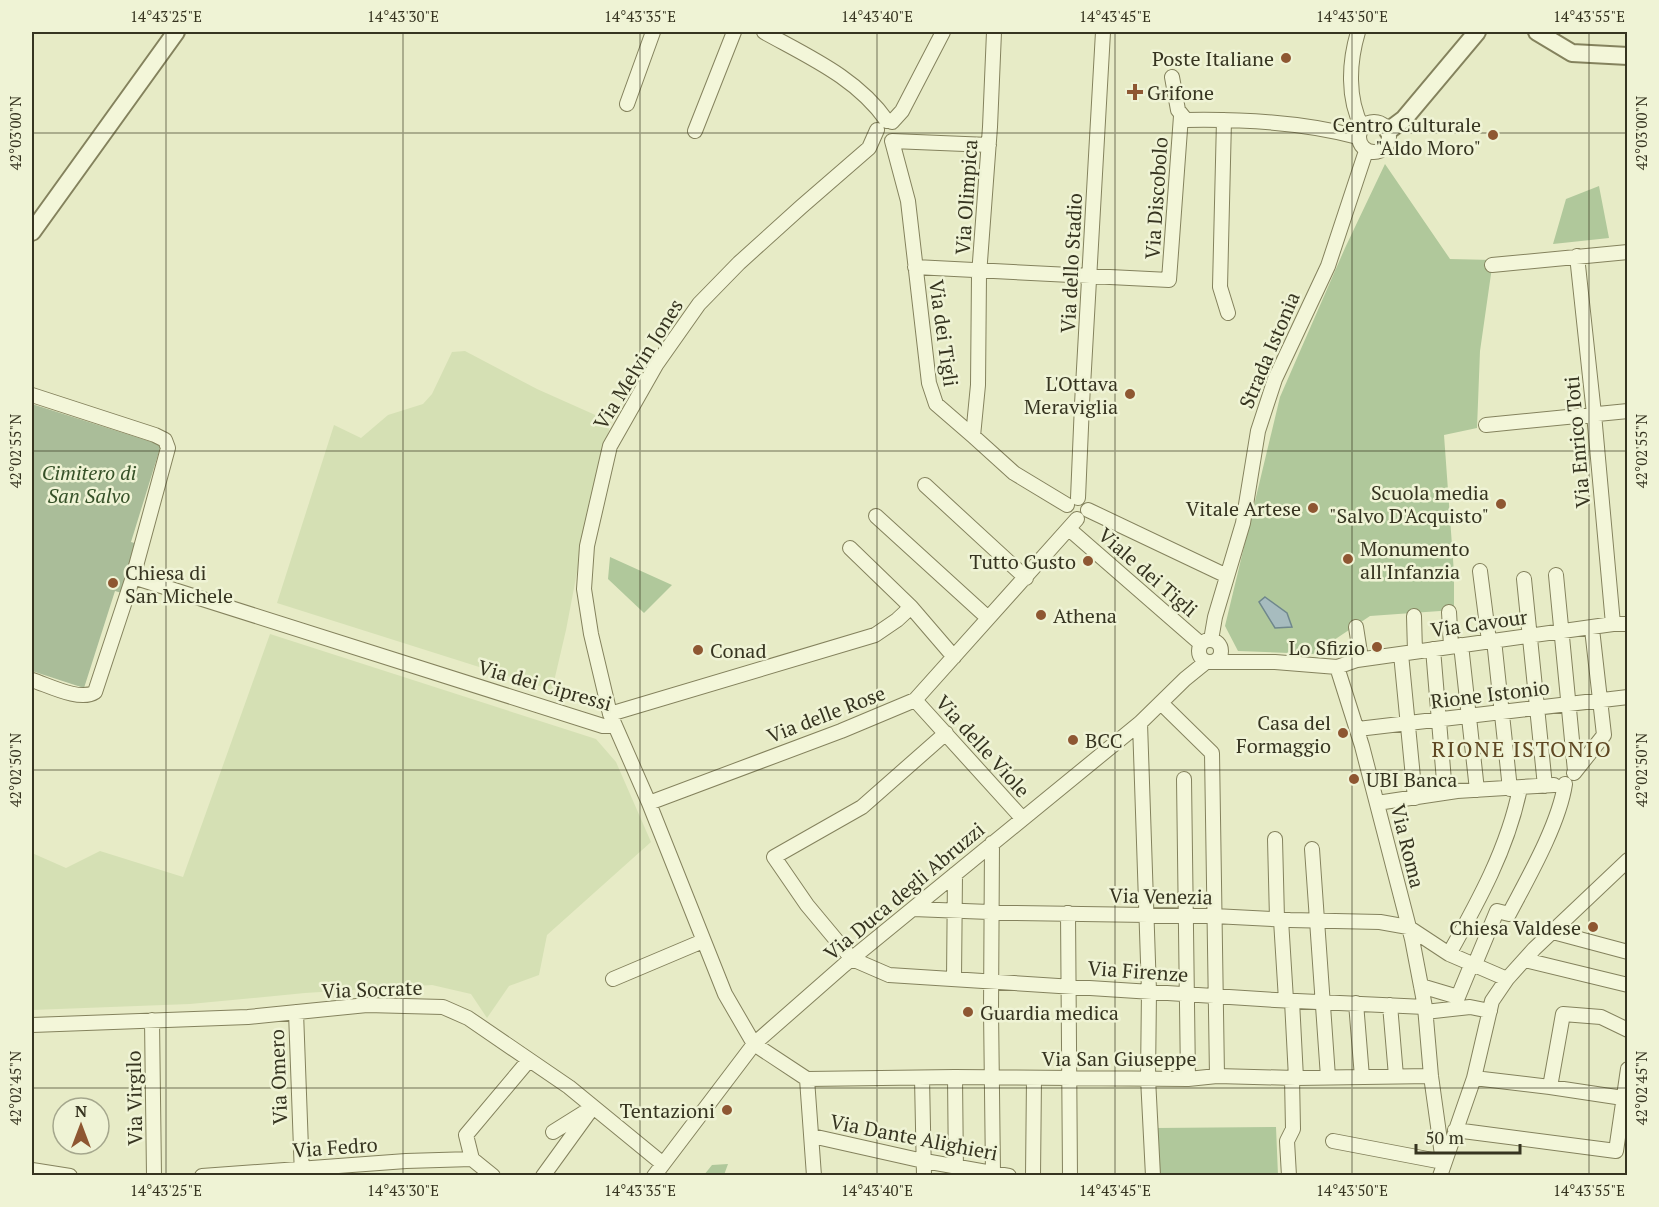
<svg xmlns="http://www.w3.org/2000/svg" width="1659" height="1207" font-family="'PT Serif',serif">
<rect width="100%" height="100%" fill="#e7ebc6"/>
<!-- farmland -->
<path fill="#d5e0b4" d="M465,351L537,389L611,422L586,525L566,630L552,690L277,603L334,425L361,438L388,415L423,404L432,394L452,352Z
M270,634L596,739L616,762L651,842L547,935L539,975L509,986L487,1018L471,994L432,985L305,993L190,1004L32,1010V853L66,868L100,851L183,877Z"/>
<!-- green -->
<path fill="#b0c89b" d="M1385,164L1450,259L1493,260L1480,351L1477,428L1444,435L1454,573V610L1370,616L1313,654L1238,651L1225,626L1280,397L1345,248Z
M1599,186L1609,238L1553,244L1566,199Z
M610,557L672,585L644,613L608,579Z
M1276,1127L1278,1175H1158L1156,1128Z
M728,1164L724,1175H704L712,1165Z"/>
<!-- cemetery -->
<path fill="#aabd99" d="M32,404L161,445L131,542L141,545L125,594L115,591L84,688L32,671Z"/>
<!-- water -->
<path fill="#a7bcbf" stroke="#6f878c" stroke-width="1.5" d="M1265,597L1287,613L1292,627L1275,628L1259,602Z"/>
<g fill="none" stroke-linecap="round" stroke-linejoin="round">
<defs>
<path id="minor" d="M764,32C809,57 857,78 887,121
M1358,32C1349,62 1347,98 1362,127
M1172,77L1178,110L1186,120C1243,119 1303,122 1358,137
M627,104L653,32
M1224,120L1220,287L1228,313
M1359 137a15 15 0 1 1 30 0a15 15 0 1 1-30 0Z
M892,122L902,111L943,32
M695,131L734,32
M989,145L892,141L908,201L929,383L936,404L973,436L1014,473L1067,505
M1577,256L1594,414L1613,624
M1492,265L1628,252
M915,267L1169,280L1181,116
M32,395L155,435L165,440L168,448L133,577L95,692C80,702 48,685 32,680
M1486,425L1628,411
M973,436L978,385L979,275L990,127L994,32
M925,485L1026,578
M1078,498L1082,404L1103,32
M1088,510L1227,576
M876,516L988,618
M1069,529L1201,644
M850,548L911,607
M1480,571L1489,641
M1556,575L1575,771
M133,577L603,726H615
M1524,579L1545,786
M1449,612L1451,646
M1414,616L1415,652
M1356,627L1361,659
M1199 651a11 11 0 1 1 22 0a11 11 0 1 1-22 0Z
M1211,640L1215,617L1243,523L1258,431L1275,379L1328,266L1366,151
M1494,640L1510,789
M1461,645L1477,790
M1433,649L1445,793
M1401,654L1415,798
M1213,662H1275L1337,667L1357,660L1613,624H1628
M1337,667L1362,746L1412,939L1425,1007L1431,1076L1443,1162
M915,700L1022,818
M1161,703L1212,753L1217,1076
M610,714L875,635L897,620L911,607L954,657
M1140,723L1149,991L1148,1078L1153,1176
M1358,729L1628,697
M946,733L862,807L774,857L807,905L852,959L889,975L1275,1000L1425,1007
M1574,773L1604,735L1592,629
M1184,779L1188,1079
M649,803L841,731L915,700L1077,519
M1377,803L1457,791L1554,785
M1275,839L1277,919
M992,843L991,1010L993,1173
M1312,849L1328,1077
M913,909L1015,913L1214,916L1290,920L1380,922L1408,927L1449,954L1507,979
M1068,913L1070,1176
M1281,920L1286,1000
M1553,932L1628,952
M1449,954C1478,902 1508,848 1520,788
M1525,960L1628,985
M1475,964L1497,911L1509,914C1528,878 1559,824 1565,784
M613,979L703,941
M954,979L955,874
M1421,986L1458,997L1472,963
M1292,1001L1296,1078
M1356,1003L1362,1077
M1390,1005L1396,1076
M296,1012L302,1176
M1425,1012L1470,1007L1490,1011
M152,1020L154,1176
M32,1025L248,1017L367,1005L443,1007L468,1018L569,1087L663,1164
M955,1077L956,1173
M922,1078L924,1176
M1474,1078L1550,1087
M807,1079L754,1044L725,994L649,803L610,714L591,634L584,589L587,546L610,446L656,365L699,304L739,263L801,207L869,148L877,130
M807,1079L955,1077L1188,1079L1217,1076L1296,1078L1431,1076
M807,1079L814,1176
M1623,1098L1550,1087L1563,1014L1601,1017L1628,1030
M1455,1130L1616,1151L1628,1069
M812,1136L919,1160L1009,1176
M1333,1141L1443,1162
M472,1159L466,1135L529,1060
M472,1159L493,1176
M32,1170L70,1176
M202,1176L406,1161L472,1159
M543,1176L593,1107L553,1132
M654,1176L754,1044L844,965L1140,723L1185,679L1206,662
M1033,1176L1034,1078
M1289,1176L1287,1141L1293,1129L1292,1078
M1440,1176L1474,1078L1492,1001L1507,979L1534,949L1628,860"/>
<path id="tertiary" d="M1537,32L1572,53L1628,56
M1388,131L1404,119L1477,32
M32,232L176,32"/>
</defs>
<!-- minor casing -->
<use href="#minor" stroke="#84825d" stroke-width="16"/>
<!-- tertiary casing -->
<use href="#tertiary" stroke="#84825d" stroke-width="20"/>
<!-- minor -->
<use href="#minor" stroke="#f3f6d9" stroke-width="14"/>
<!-- tertiary -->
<use href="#tertiary" stroke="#f3f6d9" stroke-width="16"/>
</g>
<!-- ticks -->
<path fill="none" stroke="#363420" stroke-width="1.5" stroke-opacity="0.45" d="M166,32V1176M403,32V1176M640,32V1176M877,32V1176M1115,32V1176M1352,32V1176M1589,32V1176M32,133H1628M32,451H1628M32,770H1628M32,1088H1628"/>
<!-- markers -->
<g fill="#8e5732" stroke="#eff3d5" stroke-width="2">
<circle cx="1286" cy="58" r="6"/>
<path d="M1132 83h6v6h6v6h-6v6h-6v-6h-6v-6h6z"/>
<circle cx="1493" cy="135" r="6"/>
<circle cx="1130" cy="394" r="6"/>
<circle cx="1501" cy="504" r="6"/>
<circle cx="1313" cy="508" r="6"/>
<circle cx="1348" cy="559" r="6"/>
<circle cx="1088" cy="561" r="6"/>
<circle cx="113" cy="583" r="6"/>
<circle cx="1041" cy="615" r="6"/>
<circle cx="1377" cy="647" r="6"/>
<circle cx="698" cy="650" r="6"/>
<circle cx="1343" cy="733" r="6"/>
<circle cx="1073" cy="740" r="6"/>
<circle cx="1354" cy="779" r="6"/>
<circle cx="1593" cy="927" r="6"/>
<circle cx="968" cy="1012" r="6"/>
<circle cx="727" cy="1110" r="6"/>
</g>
<g text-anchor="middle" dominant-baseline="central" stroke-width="5" stroke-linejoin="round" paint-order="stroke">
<!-- poi labels -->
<g font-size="20" fill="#363420" stroke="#eff3d5" text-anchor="end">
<text x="1274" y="58">Poste Italiane</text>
<text x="1147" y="92" text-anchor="start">Grifone</text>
<text x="1481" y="124">Centro Culturale<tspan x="1481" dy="23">"Aldo Moro"</tspan></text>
<text x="1118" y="383">L'Ottava<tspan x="1118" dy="23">Meraviglia</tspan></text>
<text x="1489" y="492">Scuola media<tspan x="1489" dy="23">"Salvo D'Acquisto"</tspan></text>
<text x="1301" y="508">Vitale Artese</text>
<text x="1360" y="548" text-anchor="start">Monumento<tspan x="1360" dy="23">all'Infanzia</tspan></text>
<text x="1076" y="561">Tutto Gusto</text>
<text x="125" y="572" text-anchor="start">Chiesa di<tspan x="125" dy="23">San Michele</tspan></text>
<text x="1053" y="615" text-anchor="start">Athena</text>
<text x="1365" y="647">Lo Sfizio</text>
<text x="710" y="650" text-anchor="start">Conad</text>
<text x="1331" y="722">Casa del<tspan x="1331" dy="23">Formaggio</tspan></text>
<text x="1085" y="740" text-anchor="start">BCC</text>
<text x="1366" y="779" text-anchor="start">UBI Banca</text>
<text x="1581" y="927">Chiesa Valdese</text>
<text x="980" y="1012" text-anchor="start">Guardia medica</text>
<text x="715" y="1110">Tentazioni</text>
</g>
<!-- street labels -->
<g font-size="20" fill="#363420" stroke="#eff3d5">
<text transform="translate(966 197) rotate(-86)">Via Olimpica</text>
<text transform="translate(1156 198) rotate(-86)">Via Discobolo</text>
<text transform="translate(1071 263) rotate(-87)">Via dello Stadio</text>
<text transform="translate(944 333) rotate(82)">Via dei Tigli</text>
<text transform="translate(1269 350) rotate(-67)">Strada Istonia</text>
<text transform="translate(638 364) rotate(-58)">Via Melvin Jones</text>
<text transform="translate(1577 442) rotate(-95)">Via Enrico Toti</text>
<text transform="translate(1148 572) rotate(41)">Viale dei Tigli</text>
<text transform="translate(1479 623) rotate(-8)">Via Cavour</text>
<text transform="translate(545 685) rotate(16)">Via dei Cipressi</text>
<text transform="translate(1490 694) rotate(-7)">Rione Istonio</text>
<text transform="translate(826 714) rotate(-21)">Via delle Rose</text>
<text transform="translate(983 746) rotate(48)">Via delle Viole</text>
<text transform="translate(1408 846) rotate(76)">Via Roma</text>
<text transform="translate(904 891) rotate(-40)">Via Duca degli Abruzzi</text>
<text transform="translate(1161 896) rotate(1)">Via Venezia</text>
<text transform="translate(1138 971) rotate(4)">Via Firenze</text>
<text transform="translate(372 989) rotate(-2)">Via Socrate</text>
<text x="1119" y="1058">Via San Giuseppe</text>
<text transform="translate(278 1077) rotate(-92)">Via Omero</text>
<text transform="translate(134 1098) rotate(-91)">Via Virgilo</text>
<text transform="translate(914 1137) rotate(11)">Via Dante Alighieri</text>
<text transform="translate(335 1147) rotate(-4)">Via Fedro</text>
</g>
<!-- park labels -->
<g font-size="20" font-style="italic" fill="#365128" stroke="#eff3d5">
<text x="89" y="472">Cimitero di<tspan x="89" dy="23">San Salvo</tspan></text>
</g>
<!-- quarter labels -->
<g font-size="22" letter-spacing="1.5" fill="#5f4823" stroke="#eff3d5">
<text x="1522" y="748">RIONE ISTONIO</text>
</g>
</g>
<!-- border -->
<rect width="1659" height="1207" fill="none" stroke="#eff3d5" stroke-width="66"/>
<!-- north arrow -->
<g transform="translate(81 1126)"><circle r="28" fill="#eff3d5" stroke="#a5a78d" stroke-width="1.5"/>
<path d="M0-4.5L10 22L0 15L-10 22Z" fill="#8e5732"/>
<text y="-9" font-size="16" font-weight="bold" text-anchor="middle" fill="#363420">N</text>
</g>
<!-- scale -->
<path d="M1416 1144v9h104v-9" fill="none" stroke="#363420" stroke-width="3"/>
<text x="1425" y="1144" font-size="18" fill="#363420" stroke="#eff3d5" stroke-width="4.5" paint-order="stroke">50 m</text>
<rect x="33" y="33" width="1593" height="1141" fill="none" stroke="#363420" stroke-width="2"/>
<g font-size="15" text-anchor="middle" fill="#363420">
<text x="166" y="22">14°43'25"E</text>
<text x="403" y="22">14°43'30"E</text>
<text x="640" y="22">14°43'35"E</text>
<text x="877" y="22">14°43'40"E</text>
<text x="1115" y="22">14°43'45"E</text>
<text x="1352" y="22">14°43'50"E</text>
<text x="1589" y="22">14°43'55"E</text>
<text transform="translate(16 133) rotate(-90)" y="5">42°03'00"N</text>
<text transform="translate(1642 133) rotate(-90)" y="5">42°03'00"N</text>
<text transform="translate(16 451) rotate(-90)" y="5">42°02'55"N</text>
<text transform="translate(1642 451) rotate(-90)" y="5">42°02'55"N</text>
<text transform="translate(16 770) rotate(-90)" y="5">42°02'50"N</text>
<text transform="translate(1642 770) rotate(-90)" y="5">42°02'50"N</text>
<text transform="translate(16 1088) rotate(-90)" y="5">42°02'45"N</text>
<text transform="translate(1642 1088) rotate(-90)" y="5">42°02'45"N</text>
<text x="166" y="1196">14°43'25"E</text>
<text x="403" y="1196">14°43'30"E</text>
<text x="640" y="1196">14°43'35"E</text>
<text x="877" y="1196">14°43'40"E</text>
<text x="1115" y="1196">14°43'45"E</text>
<text x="1352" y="1196">14°43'50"E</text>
<text x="1589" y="1196">14°43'55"E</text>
</g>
</svg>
